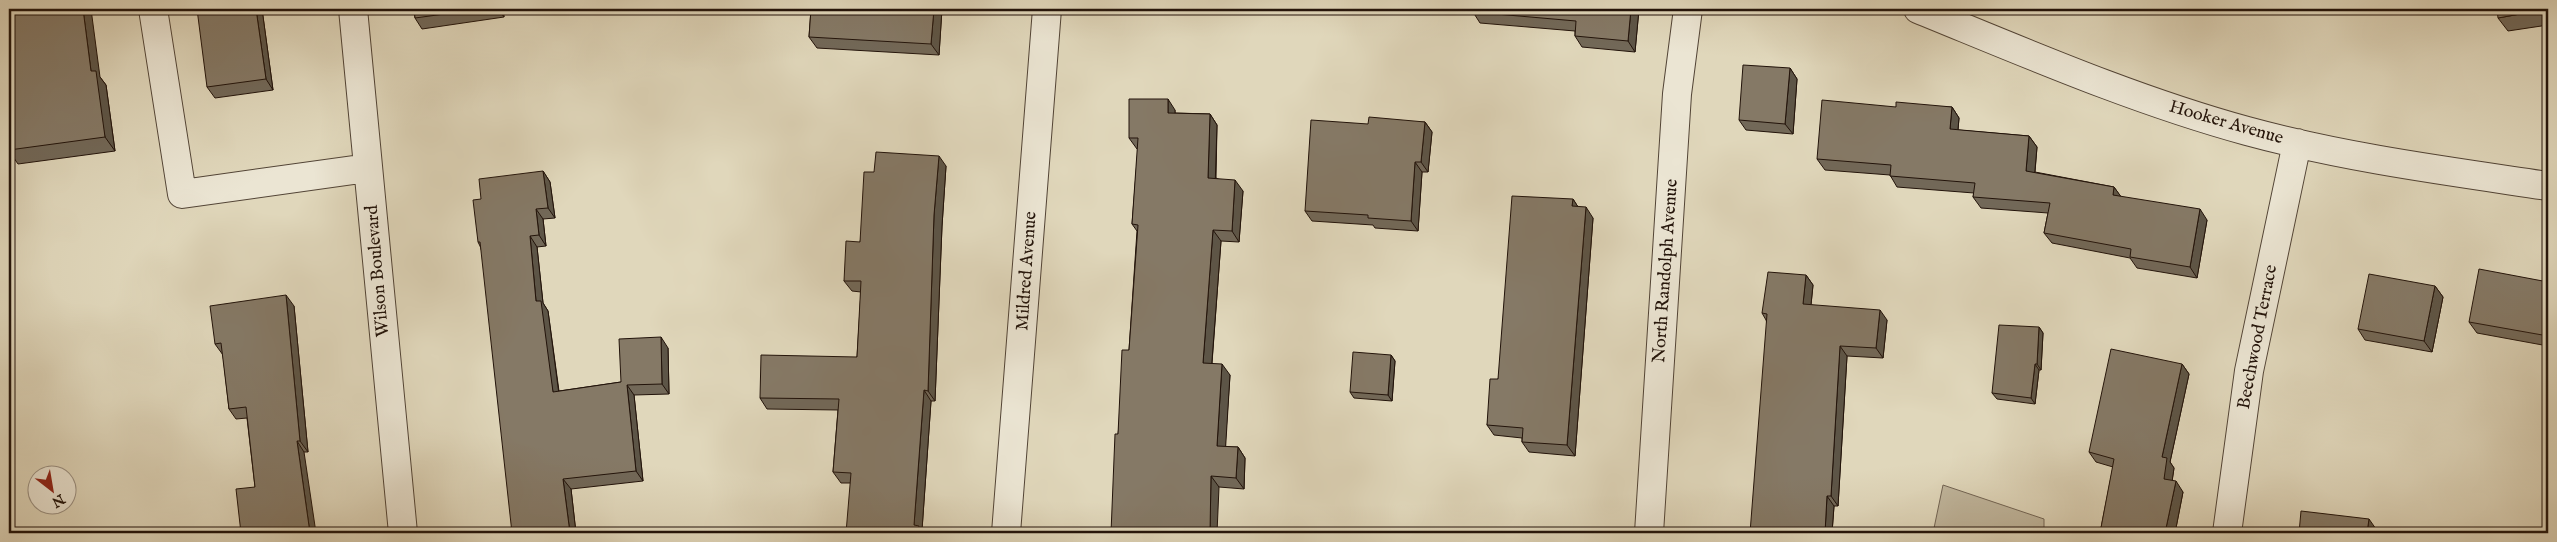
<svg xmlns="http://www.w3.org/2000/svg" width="2557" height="542" font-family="'IM FELL English',serif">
<rect width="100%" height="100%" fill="#e0d7bb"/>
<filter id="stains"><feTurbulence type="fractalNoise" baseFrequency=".004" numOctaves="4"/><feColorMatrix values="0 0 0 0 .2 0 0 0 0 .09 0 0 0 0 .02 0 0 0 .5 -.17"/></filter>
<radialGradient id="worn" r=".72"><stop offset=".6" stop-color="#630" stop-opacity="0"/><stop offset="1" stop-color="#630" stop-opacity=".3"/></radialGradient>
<!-- green -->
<path fill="#c0b69d" stroke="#716454" d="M1943,485L2044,519V533H1933Z"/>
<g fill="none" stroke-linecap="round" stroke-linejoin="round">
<defs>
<path id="minor" d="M153,9L182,194L368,168
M353,9L403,533
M1918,9C2026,53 2134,100 2247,131C2346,158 2447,171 2548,186
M1006,533L1047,9
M1649,533L1677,94L1688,9
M2227,533L2249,371L2297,143"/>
</defs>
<!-- minor casing -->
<use href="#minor" stroke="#524436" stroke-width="30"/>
<!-- minor -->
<use href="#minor" stroke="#ebe5d3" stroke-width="28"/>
</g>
<!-- wall -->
<path fill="#726858" stroke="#22130a" d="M9,9L100,77L106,85L115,151L18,164L9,151Z
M262,9L273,90L215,98L207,87Z
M414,9H503L504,17L422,29L415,18Z
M811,9H942L939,55L817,48L809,37Z
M1473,9H1639L1635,52L1582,47L1575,36V31L1480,23L1473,12Z
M2548,9V25L2508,31L2498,18Z
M1790,68L1797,79L1793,134L1746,130L1739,120Z
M1896,107H1952L1959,118L1958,130L2029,136L2037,147L2035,172L2114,187L2121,197L2207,220L2197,278L2137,268L2130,258L2052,243L2044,233L2048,213L1981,208L1973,197L1974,193L1897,187L1890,175L1825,170L1817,159Z
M1175,110V113L1210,114L1217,125L1216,178L1243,191L1239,242L1221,241L1212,363L1230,375L1225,447H1238L1245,458L1244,489L1219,487L1118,434L1129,350L1137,231L1132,224L1138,149H1137L1129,138Z
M1425,122L1432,132L1428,172H1422L1418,231L1375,228L1373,225L1312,221L1305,211L1368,124Z
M946,166L942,226L935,401H931L922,530L850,483H841L833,472L838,410L767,409L760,398L857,357L861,292L852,291L844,281L860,242L874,172Z
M543,171L550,182L555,218L543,219L546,246L537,247L543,303L548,311L559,391L621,382L668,348L669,394L634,395L643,481L571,489L576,533L480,246L478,242Z
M1573,199L1578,207L1593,218L1575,456L1529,452L1522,442V438L1494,435L1487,425L1498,379Z
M1806,275L1813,285L1811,305L1887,320L1883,358L1847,356L1838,506H1834L1832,533L1766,320L1762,313Z
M2548,282V346L2477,333L2469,322Z
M2435,286L2443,297L2432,352L2365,340L2358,329Z
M294,306L308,452H304L255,487L247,418L236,419L229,409L223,355L215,344Z
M2039,327L2043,333L2041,370H2039L2035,404L1997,399L1992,393Z
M1391,355L1395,361L1392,401L1354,398L1350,392Z
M2182,364L2189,374L2170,462L2174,468L2172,481L2183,492L2175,533H2100L2113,467L2096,462L2089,452Z"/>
<!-- shaded-wall -->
<path fill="#5d5547" stroke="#22130a" d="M83,9H91L100,77L106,85L115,151L105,137L91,71Z
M256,9H262L273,90L266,79Z
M498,9H503L504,17Z
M934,9H942L939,55L931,44Z
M1631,9H1639L1635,52L1628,41Z
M1790,68L1797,79L1793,134L1785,124Z
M1168,99L1175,110V124L1168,113Z
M1952,107L1959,118L1957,140L1950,129Z
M1210,114L1217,125L1215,189L1208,178Z
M1425,122L1432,132L1428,172L1421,162Z
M2029,136L2037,147L2034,181L2026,171Z
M939,156L946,166L942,226L935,401L928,391L934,215Z
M1415,162L1422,172L1418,231L1411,221Z
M543,171L550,182L555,218L548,208Z
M1235,180L1243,191L1239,242L1232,231Z
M2114,187L2122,198L2113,195Z
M1573,199L1580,210L1572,206Z
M1586,207L1593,218L1575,456L1567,445Z
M536,209L543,219L546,246L539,235Z
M2200,209L2207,220L2197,278L2190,267Z
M1213,230L1221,241L1211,374L1203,363Z
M530,236L537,247L543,303L548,311L560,402L553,392L536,301Z
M1806,275L1813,285L1810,314L1803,304Z
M2435,286L2443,297L2432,352L2424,341Z
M286,295L294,306L308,452L300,441Z
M1880,310L1887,320L1883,358L1876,348Z
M2039,327L2043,333L2041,370L2037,364Z
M661,337L668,348L669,394L662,384Z
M1840,346L1847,356L1838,506L1831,496Z
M1391,355L1395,361L1392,401L1388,395Z
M1222,364L1230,375L1225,457L1217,446Z
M2035,364L2039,370L2035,404L2031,398Z
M2182,364L2189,374L2170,462L2174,468L2171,489L2164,479L2162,457Z
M627,385L634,395L643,481L636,471Z
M924,390L931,401L922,530L924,533H918L914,525Z
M297,441L304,452L316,533H310Z
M1238,447L1245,458L1244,489L1236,478Z
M1211,476L1219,487L1217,533H1210Z
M563,479L571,489L576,533H570Z
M2176,481L2183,492L2175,533H2165Z
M1827,496L1834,506L1832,533H1825Z
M2369,519L2376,529V533H2367Z"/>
<!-- building -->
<path fill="#857966" stroke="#22130a" d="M9,9H83L91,71H96L105,137L9,150Z
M197,9H256L266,79L207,87Z
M414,9H481L415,18Z
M811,9H934L931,44L809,37Z
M1473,9H1631L1628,41L1575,36L1576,21L1473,12Z
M2497,9H2548L2498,18Z
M1743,65L1790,68L1785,124L1739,120Z
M1129,99H1168V113L1210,114L1208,178L1235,180L1232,231L1213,230L1203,363L1222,364L1217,446L1238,447L1236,478L1211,476L1210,533H1111L1115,434H1118L1122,350H1129L1138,225L1132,224L1138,138H1129Z
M1822,100L1896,107V102L1952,107L1950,129L2029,136L2026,171L2114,187L2113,195L2200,209L2190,267L2130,257L2131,249L2044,233L2050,203L1973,197L1975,183L1890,176L1891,165L1817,159Z
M1369,117L1425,122L1421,162H1415L1411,221L1368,218V215L1305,211L1311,120L1368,124Z
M876,152L939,156L934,215L928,391L924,390L914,525L919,526L918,533H846L851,473L833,472L839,399L760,398L761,355L857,357L861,281H844L846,241L860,242L864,172H874Z
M543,171L548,208L536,209L539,235L530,236L536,301H541L553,392L621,382L619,339L661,337L662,384L627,385L636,471L563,479L570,533H512L480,242H478L473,200L481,199L479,179Z
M1512,196L1573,199L1572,206L1586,207L1567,445L1522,442L1523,428L1487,425L1490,379H1498Z
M2479,269L2548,282V336L2469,322Z
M1768,272L1806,275L1803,304L1880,310L1876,348L1840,346L1831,496H1827L1825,533H1750L1767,314L1762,313Z
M2369,274L2435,286L2424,341L2358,329Z
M286,295L300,441H297L310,533H241L236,489L255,487L246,407L229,409L221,343L215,344L210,306Z
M1999,325L2039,327L2037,364H2035L2031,398L1992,393Z
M2111,349L2182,364L2162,457L2167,458L2164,479L2176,481L2165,533H2100L2114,459L2089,452Z
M1353,352L1391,355L1388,395L1350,392Z
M2301,511L2369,519L2367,533H2299Z"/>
<g text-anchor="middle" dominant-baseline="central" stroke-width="4" stroke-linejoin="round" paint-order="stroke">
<!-- street labels -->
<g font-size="18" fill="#22130a" stroke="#ebe5d3">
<text transform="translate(2226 123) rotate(16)">Hooker Avenue</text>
<text transform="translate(378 271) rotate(-95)">Wilson Boulevard</text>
<text transform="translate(1027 271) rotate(-86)">Mildred Avenue</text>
<text transform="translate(1666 271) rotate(-86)">North Randolph Avenue</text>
<text transform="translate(2258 337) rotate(-79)">Beechwood Terrace</text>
</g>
</g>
<!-- margin -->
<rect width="2557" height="542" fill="none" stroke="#e0d7bb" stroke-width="30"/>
<rect x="10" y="10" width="2537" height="522" fill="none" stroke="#22130a" stroke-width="2.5"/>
<rect x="15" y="15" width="2527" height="512" fill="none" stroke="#22130a"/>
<!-- north arrow -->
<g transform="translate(52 490) rotate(149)"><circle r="24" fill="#ebe5d3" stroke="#9b9183"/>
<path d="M0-4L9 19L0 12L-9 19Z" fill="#8f2418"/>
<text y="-8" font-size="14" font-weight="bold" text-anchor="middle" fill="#22130a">N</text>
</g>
<rect width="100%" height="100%" filter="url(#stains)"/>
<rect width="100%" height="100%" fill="url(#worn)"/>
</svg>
